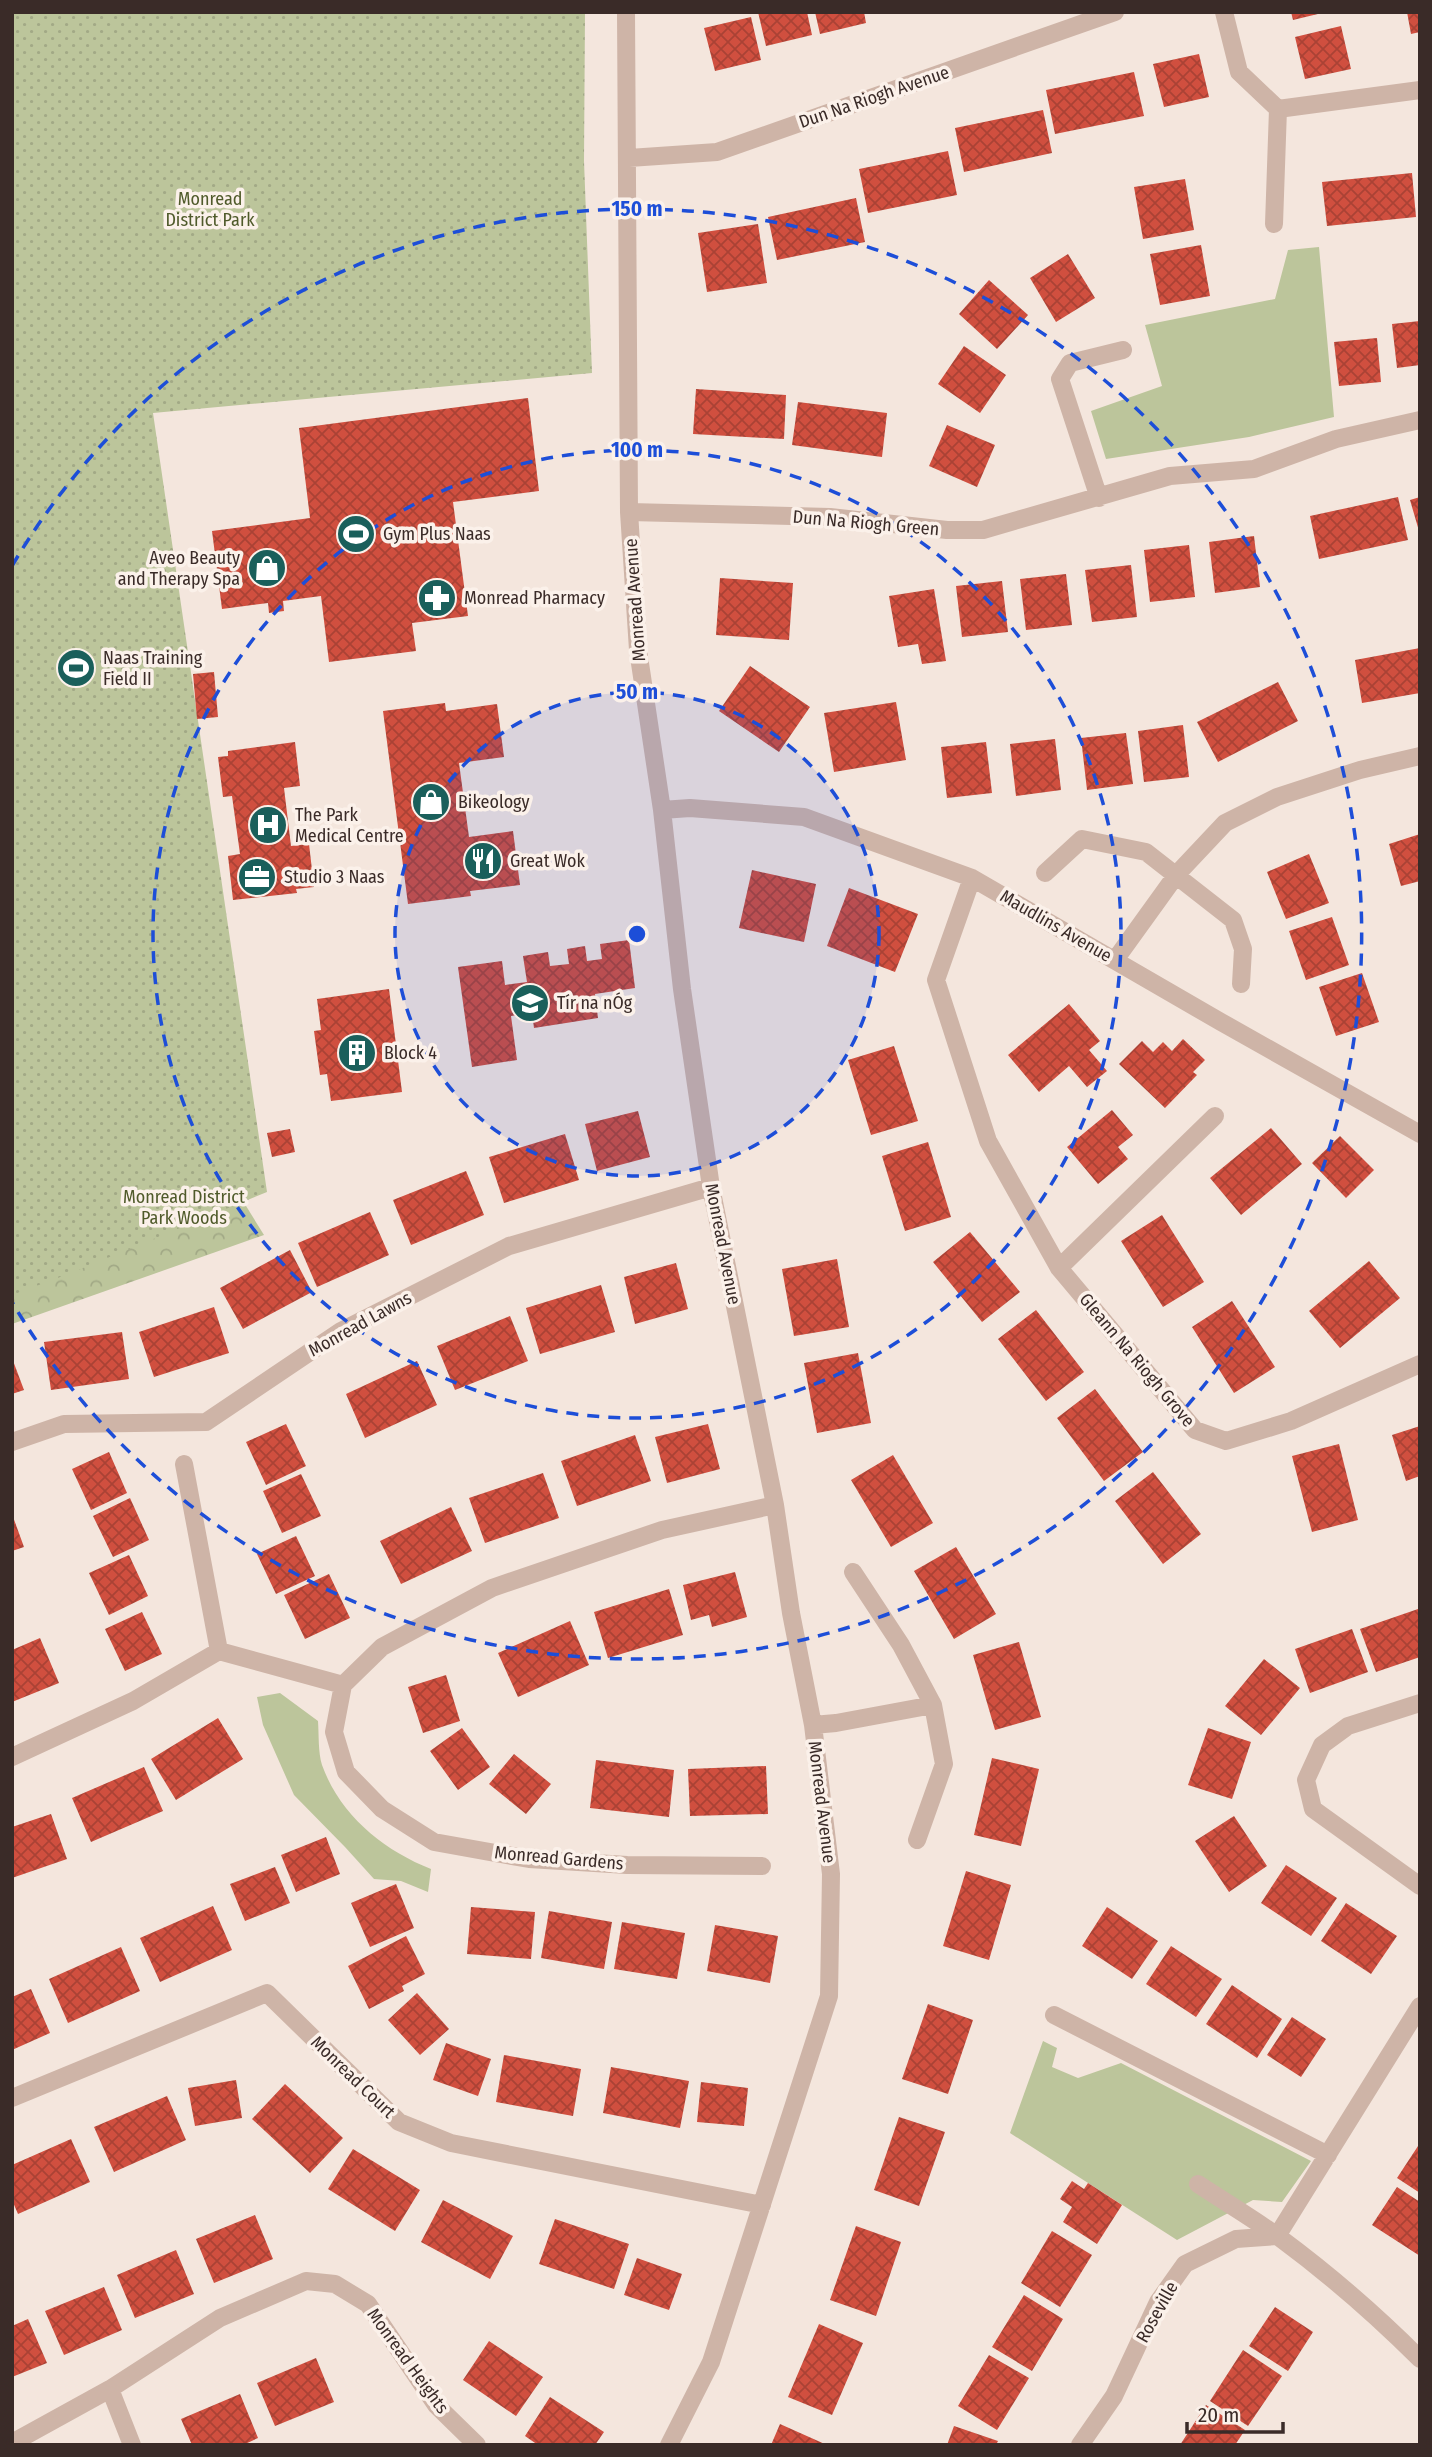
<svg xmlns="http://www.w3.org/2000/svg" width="1432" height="2457" font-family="'Fira Sans Condensed',sans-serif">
<defs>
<pattern id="forest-crowns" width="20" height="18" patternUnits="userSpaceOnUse" patternTransform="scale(1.75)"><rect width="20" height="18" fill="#bcc59b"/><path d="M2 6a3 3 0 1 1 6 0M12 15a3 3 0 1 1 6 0" fill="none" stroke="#a2a986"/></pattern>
<pattern id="park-dots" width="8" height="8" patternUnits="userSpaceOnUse" patternTransform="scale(1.75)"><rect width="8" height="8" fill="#bcc59b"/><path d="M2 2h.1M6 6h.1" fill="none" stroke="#a2a986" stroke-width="1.8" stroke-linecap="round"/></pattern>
<pattern id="building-cross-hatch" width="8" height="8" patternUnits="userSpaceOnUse" patternTransform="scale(1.75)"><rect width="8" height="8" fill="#d04f3f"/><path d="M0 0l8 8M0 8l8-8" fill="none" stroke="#aa4235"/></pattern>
</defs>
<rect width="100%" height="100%" fill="#f4e6dd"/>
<!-- green -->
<path fill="#bcc59b" d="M1319,247L1334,417L1249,437L1106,459L1091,411L1162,386L1145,325L1275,299L1288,250Z
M280,1693L318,1721C319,1735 318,1752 322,1765C340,1815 383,1850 431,1869L428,1892L401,1881L374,1879L345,1847L294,1795L263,1725L257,1697Z
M1043,2041L1057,2048L1052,2067L1078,2078L1121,2063L1311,2161L1282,2202L1253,2200L1177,2240L1010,2133Z"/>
<!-- forest -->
<path fill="url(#forest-crowns)" d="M205,1140L264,1235L12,1324V1230Z"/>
<!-- park -->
<path fill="url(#park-dots)" d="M12,12H585L584,161L592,373L153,413L267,1192L71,1273L12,1295Z"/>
<!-- building -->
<path fill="url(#building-cross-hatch)" d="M758,12H807L812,35L766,46Z
M815,12H864L866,23L820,34Z
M1291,12H1321L1322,13L1293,20Z
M1407,12H1420V32L1411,34Z
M751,17L761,60L715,71L704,28Z
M1341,26L1351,69L1305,79L1295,37Z
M1199,54L1209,97L1164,107L1153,64Z
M1134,72L1144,116L1055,134L1046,90Z
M1043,110L1052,153L964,172L955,128Z
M948,151L957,195L868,213L859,169Z
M1412,173L1416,217L1327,226L1322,182Z
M1185,179L1194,230L1143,239L1134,187Z
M856,198L865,242L777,260L768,217Z
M758,224L767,283L707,292L698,233Z
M1201,245L1210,296L1160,305L1150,254Z
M1068,254L1095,298L1056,322L1030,278Z
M989,280L1028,315L997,349L959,314Z
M1420,321V365L1397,368L1392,324Z
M1377,338L1381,382L1339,386L1334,342Z
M964,346L1006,375L980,413L938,384Z
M696,389L786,395L784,439L693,434Z
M528,398L539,491L453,502L468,616L412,623L416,651L329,662L321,596L283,601L284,611L269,613L268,603L222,609L212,531L310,518L299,428Z
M798,402L887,413L882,457L792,445Z
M947,425L995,445L977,487L929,466Z
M1398,497L1408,540L1319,559L1310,516Z
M1420,497V531H1419L1410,500Z
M1254,536L1260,587L1215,593L1209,542Z
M1189,545L1195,597L1150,602L1144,550Z
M1131,565L1137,617L1092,622L1085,570Z
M1066,574L1072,625L1026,630L1020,579Z
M720,578L793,583L789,640L716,635Z
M1002,581L1008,632L962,637L956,586Z
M934,589L946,661L922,664L918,644L898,647L889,596Z
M1420,648V693L1362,703L1355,660Z
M750,666L810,707L779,752L719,711Z
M214,672L218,717L197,719L193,674Z
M1278,682L1298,721L1218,762L1197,722Z
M896,702L906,760L834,772L824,713Z
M445,703L446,711L497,704L504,757L459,763L469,837L513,831L520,885L470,891L471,896L408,904L383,711Z
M1183,725L1189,777L1144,782L1138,731Z
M1126,733L1133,784L1087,790L1081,738Z
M1055,739L1061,790L1016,796L1010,744Z
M295,742L300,786L284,788L291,846L309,844L314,887L296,889L297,893L233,900L228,856L240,854L232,796L223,797L218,757L228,756V751Z
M986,742L992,793L947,798L941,747Z
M1420,834V881L1401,886L1389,844Z
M1309,854L1329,903L1286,919L1267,872Z
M752,870L816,884L804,942L739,928Z
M849,888L918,914L895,972L827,946Z
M1332,917L1349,965L1306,980L1289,931Z
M629,940L635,988L595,994L598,1018L534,1028L532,1013L511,1016L517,1060L472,1067L458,967L502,961L505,985L527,982L523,956L548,952L550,966L569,964L567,949L585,946L587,961L602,959L600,944Z
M1362,973L1379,1022L1336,1036L1319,987Z
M389,989L402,1092L331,1101L327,1074L320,1075L314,1031L321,1030L317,999Z
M1069,1004L1100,1041L1089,1050L1107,1071L1087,1087L1069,1066L1039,1092L1008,1055Z
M1183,1039L1205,1060L1193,1072L1197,1075L1165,1108L1119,1064L1142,1041L1153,1052L1163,1042L1172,1051Z
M894,1046L918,1121L871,1135L848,1060Z
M1112,1110L1133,1135L1118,1147L1128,1159L1098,1184L1067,1147Z
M638,1111L650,1157L597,1171L585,1124Z
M1271,1128L1302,1164L1241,1215L1210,1178Z
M290,1129L295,1152L272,1157L267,1133Z
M565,1134L579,1180L504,1203L489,1157Z
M1340,1136L1374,1170L1346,1198L1312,1163Z
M928,1142L951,1217L905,1231L882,1156Z
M466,1171L484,1215L411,1245L393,1200Z
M370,1212L389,1255L317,1287L298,1243Z
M1162,1215L1204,1282L1163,1307L1121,1241Z
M970,1232L1020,1292L982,1322L933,1262Z
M290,1250L312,1292L243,1329L220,1288Z
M837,1259L849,1327L794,1336L782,1269Z
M1369,1261L1400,1298L1340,1348L1309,1311Z
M676,1263L688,1309L635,1324L624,1277Z
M601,1285L615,1332L540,1354L526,1308Z
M1232,1301L1275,1367L1234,1393L1192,1327Z
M214,1307L229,1353L154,1377L139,1332Z
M1036,1310L1084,1372L1046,1401L998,1339Z
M510,1316L528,1361L455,1390L437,1346Z
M122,1332L129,1379L51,1390L44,1342Z
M858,1353L871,1423L817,1433L804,1363Z
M12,1358L24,1390L12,1394Z
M417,1361L437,1405L365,1438L346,1394Z
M1095,1389L1143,1452L1104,1481L1057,1418Z
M286,1424L306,1466L266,1485L246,1442Z
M708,1424L720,1469L667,1483L655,1437Z
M1420,1426V1476L1406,1481L1392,1435Z
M635,1435L651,1481L577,1506L561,1461Z
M1339,1444L1358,1520L1312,1532L1292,1456Z
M109,1452L127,1493L91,1510L72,1469Z
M893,1455L933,1523L891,1547L851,1480Z
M1153,1472L1201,1534L1163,1564L1115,1501Z
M543,1473L559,1518L485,1543L469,1498Z
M301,1474L321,1516L282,1533L263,1491Z
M130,1498L149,1540L113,1557L93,1516Z
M451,1507L472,1551L401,1584L380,1541Z
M12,1514L24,1547L12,1551Z
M296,1536L315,1576L276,1594L257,1554Z
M956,1547L996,1614L954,1639L914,1571Z
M129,1555L148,1596L109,1615L89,1573Z
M735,1572L747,1617L712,1627L709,1615L691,1620L683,1585Z
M329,1574L350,1618L305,1639L284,1595Z
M669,1589L683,1635L608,1658L594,1612Z
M1418,1609L1420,1615V1657L1376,1672L1360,1629Z
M142,1612L162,1654L125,1671L105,1629Z
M570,1621L589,1665L518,1697L498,1653Z
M1352,1629L1368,1672L1310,1693L1295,1649Z
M40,1638L59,1683L12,1702V1650Z
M1019,1642L1041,1717L995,1730L973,1655Z
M1264,1659L1300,1688L1261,1735L1225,1706Z
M446,1675L460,1721L423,1733L408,1687Z
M218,1718L243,1759L176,1800L151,1759Z
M462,1728L490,1767L458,1790L430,1751Z
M1208,1728L1251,1742L1232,1799L1188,1785Z
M514,1754L551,1784L526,1814L489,1784Z
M992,1758L1039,1769L1021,1846L974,1835Z
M596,1760L674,1770L669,1817L590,1808Z
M766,1766L768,1814L690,1816L688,1769Z
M144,1767L163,1811L91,1842L72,1798Z
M51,1814L67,1859L12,1878V1827Z
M1234,1816L1267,1866L1229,1892L1195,1841Z
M326,1837L340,1874L296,1892L281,1855Z
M1286,1865L1337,1898L1311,1936L1261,1903Z
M275,1867L290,1903L245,1921L230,1884Z
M966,1871L1011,1885L989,1960L943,1946Z
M396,1884L414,1928L370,1947L351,1903Z
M1346,1903L1397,1936L1371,1974L1321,1941Z
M213,1906L232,1950L160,1982L140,1938Z
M471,1907L535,1912L531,1959L467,1954Z
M1107,1907L1158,1941L1132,1979L1082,1946Z
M549,1911L612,1922L604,1969L541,1958Z
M622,1922L685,1933L677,1979L614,1969Z
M715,1925L778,1936L770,1983L707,1971Z
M406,1936L425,1974L402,1986L404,1991L369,2009L348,1966Z
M1171,1946L1222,1979L1196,2017L1146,1984Z
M121,1947L140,1991L68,2023L49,1979Z
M1232,1985L1282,2019L1257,2058L1206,2024Z
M31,1989L50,2033L12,2050V1997Z
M417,1993L449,2029L420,2055L388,2020Z
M928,2004L973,2020L948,2094L902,2079Z
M1292,2017L1326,2039L1301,2077L1267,2055Z
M446,2043L491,2059L478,2096L433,2080Z
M504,2055L581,2069L573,2116L496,2102Z
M611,2067L689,2081L680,2128L603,2113Z
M236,2080L242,2118L195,2126L188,2088Z
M701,2082L748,2088L744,2126L697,2122Z
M285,2084L343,2138L310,2173L252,2119Z
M167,2096L186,2140L114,2172L94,2127Z
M899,2117L945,2132L919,2206L874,2190Z
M71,2139L90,2182L18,2214L12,2200V2165Z
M1420,2143V2193L1397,2178Z
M353,2149L420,2190L395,2231L328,2189Z
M1072,2181L1084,2189L1088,2183L1122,2205L1097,2244L1063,2222L1072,2207L1060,2199Z
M1397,2187L1420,2202V2256L1372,2225Z
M443,2200L513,2236L490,2279L421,2242Z
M255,2215L273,2259L214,2283L196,2239Z
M555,2219L629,2244L614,2289L539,2264Z
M856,2226L901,2242L876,2316L830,2300Z
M1052,2231L1092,2255L1060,2307L1021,2283Z
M176,2250L194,2294L135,2318L117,2275Z
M637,2258L682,2274L669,2310L624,2295Z
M104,2287L122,2330L64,2355L45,2311Z
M1024,2295L1063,2319L1032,2371L992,2347Z
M1275,2307L1313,2332L1288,2371L1249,2346Z
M28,2319L47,2363L12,2377V2326Z
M819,2324L863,2343L832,2415L788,2397Z
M489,2341L543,2377L516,2416L463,2380Z
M1243,2350L1282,2376L1248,2426L1210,2401Z
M989,2355L1029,2378L997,2430L958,2406Z
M316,2358L334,2402L275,2426L257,2383Z
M240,2394L258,2438L243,2445H192L181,2419Z
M550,2397L604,2432L595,2445H538L525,2436Z
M1206,2405L1245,2430L1235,2445H1180Z
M780,2424L827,2445H771Z
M954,2426L998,2441L996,2445H947Z"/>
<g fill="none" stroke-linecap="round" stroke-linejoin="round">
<!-- street -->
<path stroke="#ceb4a7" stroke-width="18" d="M626,12L629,512L638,650L662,810L682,989L711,1187L775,1505L791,1613L813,1725L831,1874L829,1996L711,2362L669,2445
M1224,12L1239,72L1278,109L1420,90
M629,158L717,152L1115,12
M1274,224L1278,109
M1099,498L1060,379L1070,363L1123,350
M629,512L830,517L947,530H983L1170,476L1254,469L1336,439L1420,420
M662,810L690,808L804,817L972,878L1221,1022L1420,1134
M1045,873L1082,839L1146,852L1233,920L1243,949L1241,984
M972,878L936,980L988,1141L1059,1268L1195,1430L1226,1441L1291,1421L1420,1364
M1115,960L1177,874L1225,823L1277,797L1360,770L1420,756
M1059,1268L1215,1116
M12,1442L64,1424L206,1422L341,1331L509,1246L711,1187
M184,1464L219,1651
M1420,1703L1348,1726L1322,1745L1306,1780L1313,1809L1420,1886
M813,1725L836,1723L933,1705L901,1645L853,1572
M12,1757L133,1701L219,1651L343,1685
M917,1840L944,1764L933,1705
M762,1866L627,1865L529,1859L434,1842L382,1809L346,1772L334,1732L343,1685L382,1647L492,1588L662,1530L775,1505
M1054,2015L1328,2155
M12,2098L267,1993L399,2122L451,2143L762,2205
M1198,2184C1225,2202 1254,2219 1280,2238C1330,2275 1376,2315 1420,2359
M110,2389L132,2445
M12,2443L110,2389L220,2318L306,2281L335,2284L368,2304L436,2405L477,2445
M1080,2445L1114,2396L1158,2302L1185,2264L1236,2239L1277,2236L1420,2006"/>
</g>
<!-- distance rings -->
<circle cx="637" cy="934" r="242" fill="#1d4ed8" fill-opacity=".12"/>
<g fill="none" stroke="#1d4ed8" stroke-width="3.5" stroke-dasharray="12 9">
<circle cx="637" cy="934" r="242"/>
<circle cx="637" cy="934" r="484"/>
<path d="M12 566A725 725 0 1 1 12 1302"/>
</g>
<!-- icons -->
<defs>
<symbol id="stadium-disc" viewBox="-11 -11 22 22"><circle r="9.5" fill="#1a5f5b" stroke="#fbf1ea"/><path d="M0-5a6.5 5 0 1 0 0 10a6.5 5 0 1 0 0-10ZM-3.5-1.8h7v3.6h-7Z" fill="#fff"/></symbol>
<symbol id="shop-disc" viewBox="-11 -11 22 22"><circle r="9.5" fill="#1a5f5b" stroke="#fbf1ea"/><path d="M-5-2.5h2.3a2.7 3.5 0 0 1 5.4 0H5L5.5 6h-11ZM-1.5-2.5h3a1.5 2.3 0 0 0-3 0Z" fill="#fff"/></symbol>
<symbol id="pharmacy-disc" viewBox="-11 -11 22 22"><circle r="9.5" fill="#1a5f5b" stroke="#fbf1ea"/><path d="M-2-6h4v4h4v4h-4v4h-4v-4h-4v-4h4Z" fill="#fff"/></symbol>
<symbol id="hospital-disc" viewBox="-11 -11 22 22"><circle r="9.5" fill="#1a5f5b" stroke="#fbf1ea"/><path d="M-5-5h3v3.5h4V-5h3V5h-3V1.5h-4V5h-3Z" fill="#fff"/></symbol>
<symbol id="restaurant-disc" viewBox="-11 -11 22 22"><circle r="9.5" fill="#1a5f5b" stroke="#fbf1ea"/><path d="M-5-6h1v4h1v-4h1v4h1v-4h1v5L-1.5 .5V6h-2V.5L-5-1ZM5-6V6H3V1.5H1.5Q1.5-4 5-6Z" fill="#fff"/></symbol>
<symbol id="office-disc" viewBox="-11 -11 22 22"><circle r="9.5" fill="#1a5f5b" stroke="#fbf1ea"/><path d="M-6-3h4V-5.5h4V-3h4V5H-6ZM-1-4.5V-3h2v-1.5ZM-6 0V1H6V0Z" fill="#fff"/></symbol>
<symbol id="school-disc" viewBox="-11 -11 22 22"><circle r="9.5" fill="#1a5f5b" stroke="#fbf1ea"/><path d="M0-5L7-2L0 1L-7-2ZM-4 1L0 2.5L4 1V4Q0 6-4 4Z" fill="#fff"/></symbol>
<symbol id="building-disc" viewBox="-11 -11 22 22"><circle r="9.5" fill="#1a5f5b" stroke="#fbf1ea"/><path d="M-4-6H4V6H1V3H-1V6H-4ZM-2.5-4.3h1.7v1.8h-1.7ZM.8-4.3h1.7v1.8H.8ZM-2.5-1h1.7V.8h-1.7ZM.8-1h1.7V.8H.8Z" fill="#fff"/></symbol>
</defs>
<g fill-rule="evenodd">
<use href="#stadium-disc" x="334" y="512" width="44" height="44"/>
<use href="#shop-disc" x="245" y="546" width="44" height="44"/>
<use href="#pharmacy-disc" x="415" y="576" width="44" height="44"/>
<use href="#stadium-disc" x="54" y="646" width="44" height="44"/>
<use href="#shop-disc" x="409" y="780" width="44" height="44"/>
<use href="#hospital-disc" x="246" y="803" width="44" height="44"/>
<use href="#restaurant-disc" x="461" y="839" width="44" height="44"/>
<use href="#office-disc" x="235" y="855" width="44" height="44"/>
<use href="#school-disc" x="508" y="981" width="44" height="44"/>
<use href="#building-disc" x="335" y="1031" width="44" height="44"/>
</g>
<g text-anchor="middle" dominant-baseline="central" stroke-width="7" stroke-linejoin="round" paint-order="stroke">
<!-- street labels -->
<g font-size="18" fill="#3a2b28" stroke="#fbf1ea">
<text transform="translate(874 97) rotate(-19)">Dun Na Riogh Avenue</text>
<text transform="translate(866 523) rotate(5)">Dun Na Riogh Green</text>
<text transform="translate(635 600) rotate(-94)">Monread Avenue</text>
<text transform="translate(1056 926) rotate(30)">Maudlins Avenue</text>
<text transform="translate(723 1244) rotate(79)">Monread Avenue</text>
<text transform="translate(360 1324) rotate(-29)">Monread Lawns</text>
<text transform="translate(1137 1360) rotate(50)">Gleann Na Riogh Grove</text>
<text transform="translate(822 1802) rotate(83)">Monread Avenue</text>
<text transform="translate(559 1858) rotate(5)">Monread Gardens</text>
<text transform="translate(353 2077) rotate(44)">Monread Court</text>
<text transform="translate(1157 2312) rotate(-61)">Roseville</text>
<text transform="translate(408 2361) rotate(54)">Monread Heights</text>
</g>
<!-- park labels -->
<g font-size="18" fill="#4f5a2a" stroke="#fbf1ea">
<text x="210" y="199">Monread<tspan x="210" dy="21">District Park</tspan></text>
<text x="184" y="1197">Monread District<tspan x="184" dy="21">Park Woods</tspan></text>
</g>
<!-- poi labels -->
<g font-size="18" fill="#3a2b28" stroke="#fbf1ea" text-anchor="start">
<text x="383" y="534">Gym Plus Naas</text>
<text x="240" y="558" text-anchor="end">Aveo Beauty<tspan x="240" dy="21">and Therapy Spa</tspan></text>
<text x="464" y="598">Monread Pharmacy</text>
<text x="103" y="658">Naas Training<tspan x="103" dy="21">Field II</tspan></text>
<text x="458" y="802">Bikeology</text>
<text x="295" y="815">The Park<tspan x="295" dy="21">Medical Centre</tspan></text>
<text x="510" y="861">Great Wok</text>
<text x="284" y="877">Studio 3 Naas</text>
<text x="557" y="1003">Tír na nÓg</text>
<text x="384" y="1053">Block 4</text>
</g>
</g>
<circle cx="637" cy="934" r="10" fill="#1d4ed8" stroke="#fbf1ea" stroke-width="3.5"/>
<g font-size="21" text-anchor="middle" font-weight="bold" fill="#1d4ed8" stroke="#fbf1ea" stroke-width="7" stroke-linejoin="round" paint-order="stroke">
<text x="637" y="216">150 m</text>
<text x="637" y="457">100 m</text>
<text x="637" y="699">50 m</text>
</g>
<!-- border -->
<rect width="1432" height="2457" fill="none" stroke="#3a2b28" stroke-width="28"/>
<!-- scale -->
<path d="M1187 2422v10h96v-10" fill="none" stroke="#3a2b28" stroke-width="3.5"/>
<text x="1198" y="2422" font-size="21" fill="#3a2b28" stroke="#fbf1ea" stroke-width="5" paint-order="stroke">20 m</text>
</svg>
